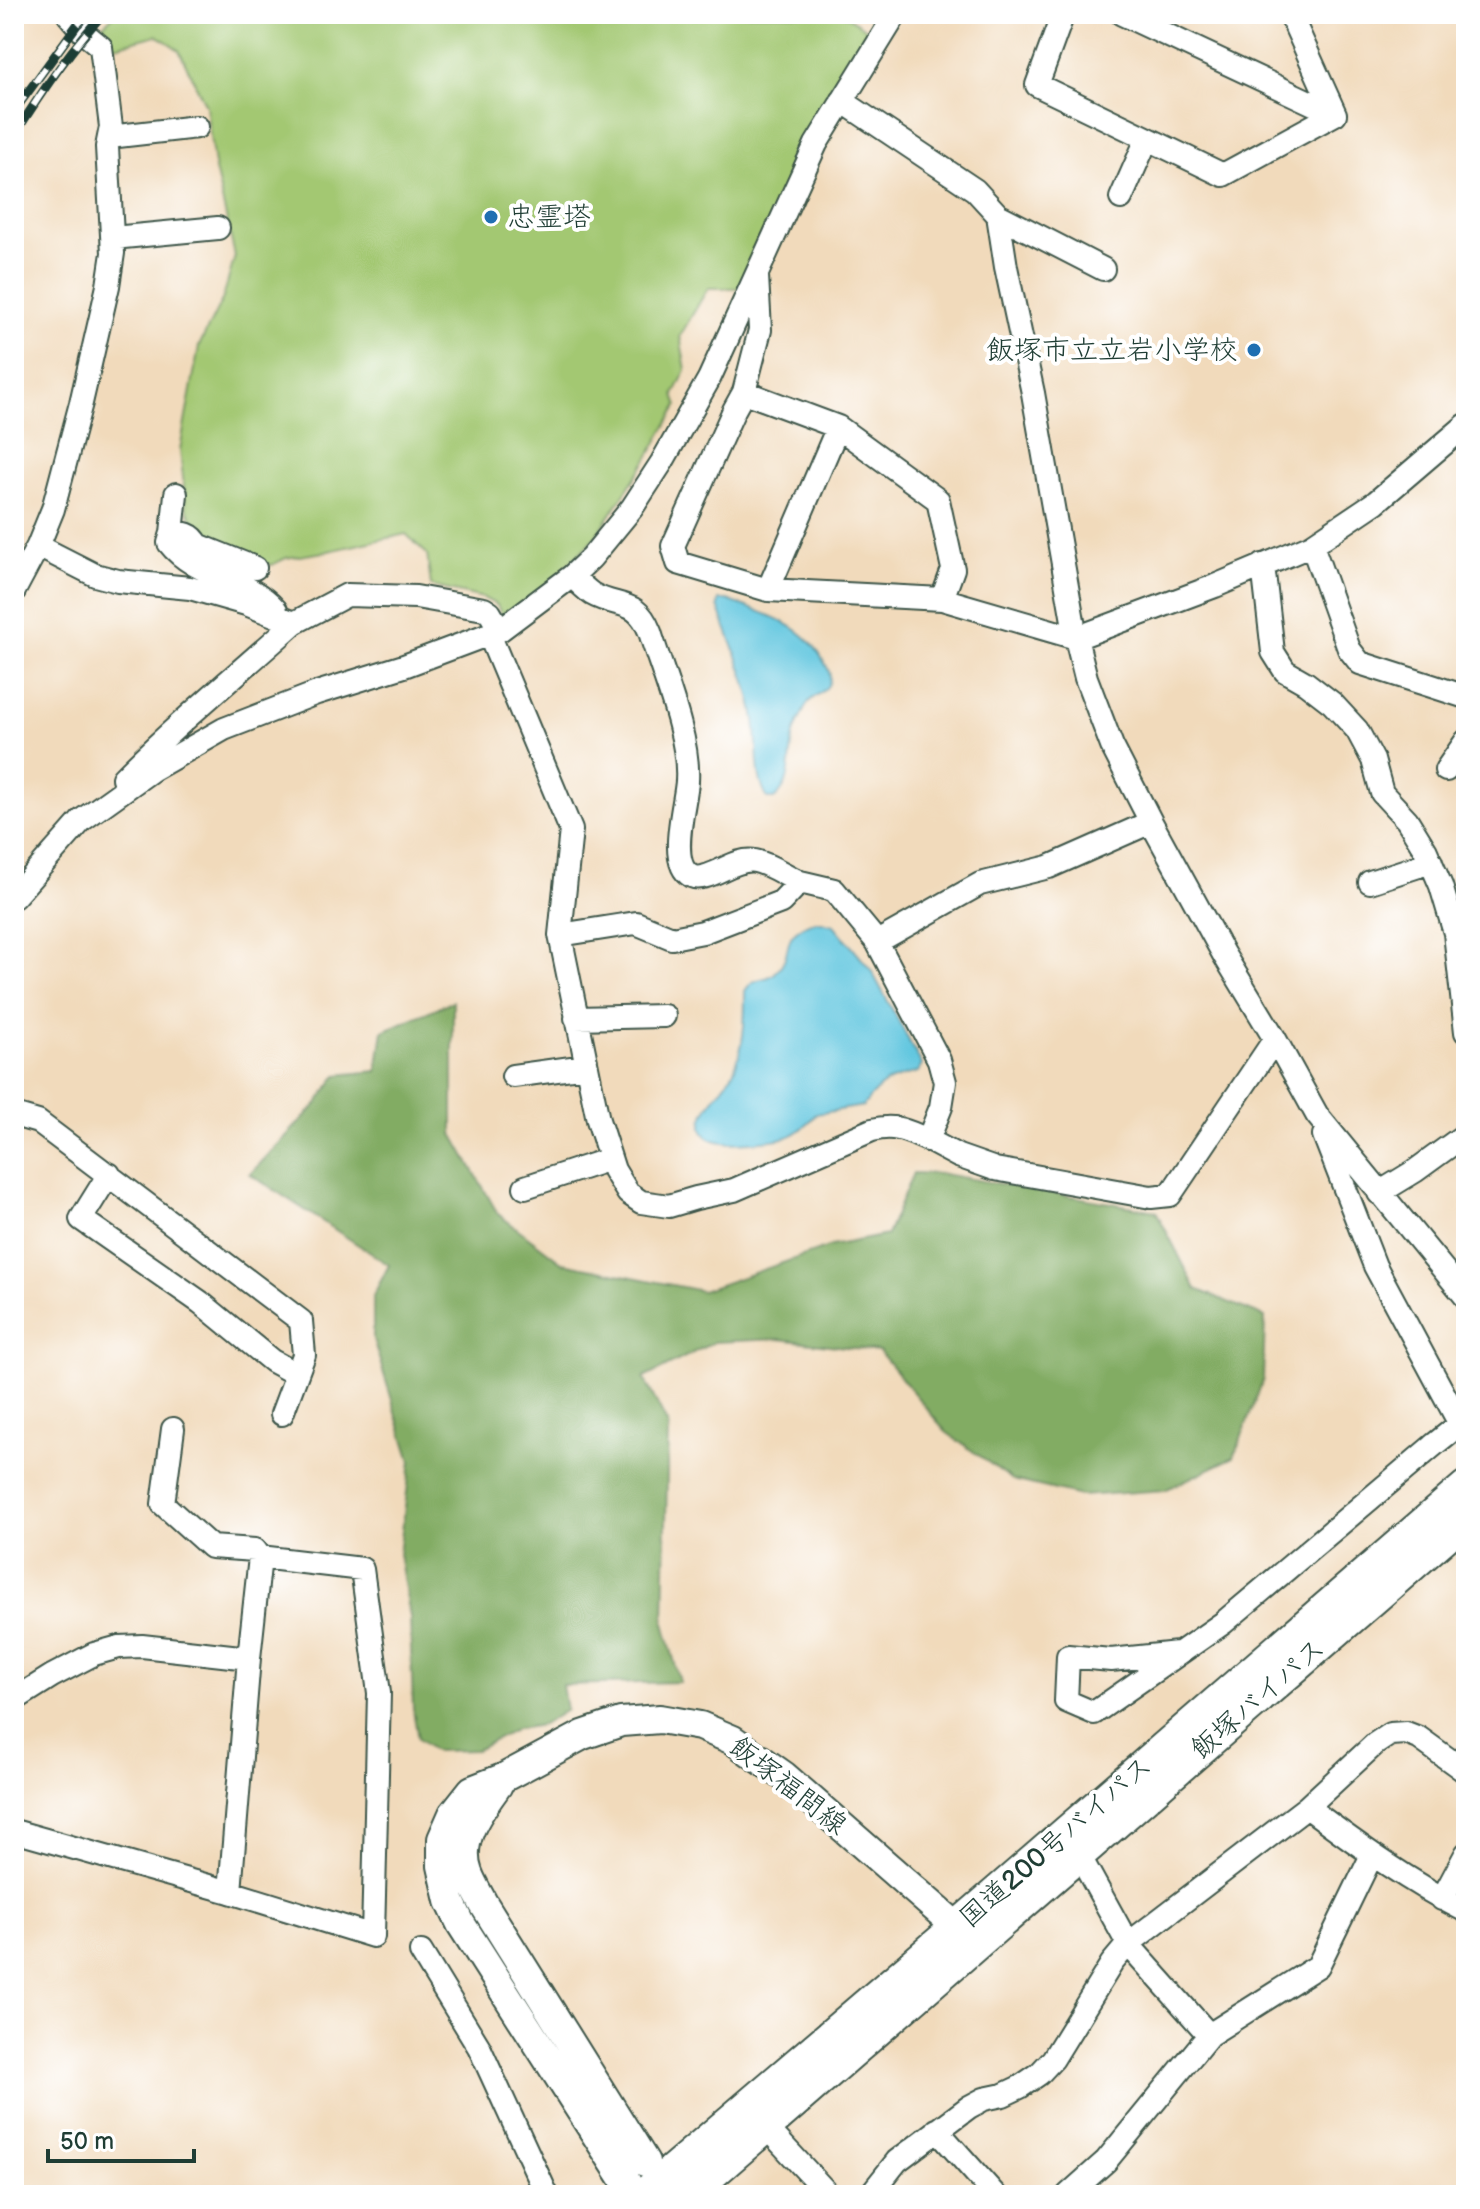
<svg xmlns="http://www.w3.org/2000/svg" width="1480" height="2209" font-family="'Balsamiq Sans','Klee One',sans-serif">
<rect width="100%" height="100%" fill="#fff"/>
<filter id="ink" filterUnits="userSpaceOnUse"><feTurbulence type="fractalNoise" baseFrequency=".0125" numOctaves="2"/><feDisplacementMap in="SourceGraphic" scale="16" xChannelSelector="R" yChannelSelector="G"/><feConvolveMatrix kernelMatrix="1 2 1 2 8 2 1 2 1" color-interpolation-filters="sRGB"/></filter>
<filter id="wash" filterUnits="userSpaceOnUse"><feTurbulence type="fractalNoise" baseFrequency=".006" numOctaves="4" result="noise"/><feDisplacementMap in="SourceGraphic" scale="32" xChannelSelector="R" yChannelSelector="G"/><feGaussianBlur stdDeviation="1.8" result="paint"/><feColorMatrix in="noise" values="0 0 0 0 0 0 0 0 0 0 0 0 0 0 0 0 0 1.4 0 .05"/><feComposite in="paint" operator="in"/></filter>
<g filter="url(#wash)">
<rect width="100%" height="100%" fill="#f1dabb"/>
<!-- green -->
<path fill="#a3c872" stroke="#618253" stroke-width="2" d="M115,14H843L868,30L807,143L739,288H708L680,336L686,370L674,395L678,405L646,461L595,538L541,592L503,618L497,605L483,598L431,586L427,554L406,534L324,552L286,558L272,565L250,560L220,547L198,530L186,507L180,450L199,346L223,298L235,256L214,165L206,106L179,50L157,35L111,47L100,28Z"/>
<!-- forest -->
<path fill="#82ac64" stroke="#50744c" stroke-width="2" d="M453,1001V1134L498,1214L563,1263L702,1291L831,1246L887,1235L913,1173L943,1174L1156,1211L1196,1289L1265,1317L1263,1380L1234,1457L1165,1490L1081,1496L1013,1480L946,1432L879,1351L779,1339L714,1342L644,1378L668,1425L664,1623L680,1682L562,1685L566,1710L542,1725L516,1729L476,1750L434,1751L418,1739L413,1710L410,1617L399,1554L411,1461L373,1339V1296L389,1265L250,1174L317,1104L337,1075L377,1071L383,1031Z"/>
<!-- water -->
<path fill="#61c6df" stroke="#40828a" stroke-width="2" d="M719,600H727C763,613 804,623 823,660C827,667 832,674 829,683C826,693 813,695 808,703C803,711 798,723 795,731C787,755 795,783 774,799H768C754,777 759,745 755,720C749,680 731,643 718,606Z
M817,921L834,925L871,970L922,1065L918,1072C890,1079 881,1082 863,1106L816,1114C795,1140 784,1139 752,1142C729,1144 689,1145 706,1111C716,1091 732,1083 738,1059C745,1036 745,1014 745,991C746,989 752,982 753,982C762,977 769,980 776,972C797,950 775,934 817,921Z"/>
</g>
<g filter="url(#ink)">
<g fill="none" stroke-linecap="round" stroke-linejoin="round">
<defs>
<path id="minor" d="M1063,14L1037,85L1223,175L1335,114L1290,14
M1122,14L1335,114
M842,101L975,190L998,215L1006,267L1033,393L1076,638L1086,678L1112,746L1151,822L1224,955L1275,1039L1317,1115L1466,1297
M109,137L197,127
M1121,198L1147,139
M998,215L1103,269
M113,238L218,228
M757,276L760,330L744,392L734,410L673,546L678,563L768,590L942,599L1076,638L1215,586L1312,545L1376,502L1466,425
M744,392L838,427L938,500L953,569L942,599
M172,533L176,494
M1312,545L1349,649L1360,663L1466,697
M38,546L95,575L118,581L190,588L246,604L294,623L347,595L416,597L484,609L490,613L500,630
M1263,565L1273,652L1285,671L1306,683L1332,703L1357,730L1373,760L1382,793L1407,820L1426,851L1441,886L1455,933L1466,1032
M255,568L198,545C192,533 184,533 172,533L169,543C197,579 245,575 276,610
M572,576C578,582 585,589 592,594C618,609 636,597 650,632C663,675 690,737 687,781C686,802 667,863 691,876C708,884 735,856 755,861C770,864 786,876 800,882
M768,590L838,427
M14,591L38,546L53,509L81,403L108,286L113,253L107,147L111,127L101,47L85,34L68,14
M489,634L571,830L560,935L636,923L672,938L703,932L781,902L800,882L834,890L877,942L980,884L1049,867L1151,822
M1446,770L1466,741
M123,778C177,723 237,675 294,623
M1370,882L1431,862
M14,897L82,820L152,770L224,729L317,693L404,666L500,630L572,576L591,558L632,508L662,462L709,379L816,144L896,14
M560,935L598,1120L614,1170L628,1193L641,1202L669,1206L696,1198L734,1190L872,1130C896,1124 906,1131 928,1140
M877,942L939,1060L945,1082L941,1107L928,1140L958,1156L995,1169L1151,1197L1170,1195L1275,1039
M576,1018L664,1016
M513,1076L586,1066
M14,1115L38,1122L301,1321L304,1355L282,1414
M109,1174L81,1219L200,1302L272,1361L296,1374
M525,1187L610,1159
M1379,1193L1415,1171L1466,1134
M173,1429L163,1504L211,1547L255,1550L260,1557
M1178,1653L1111,1660L1068,1656L1066,1701L1094,1713L1223,1623L1435,1444L1460,1424L1375,1266L1324,1135
M14,1700L52,1676L94,1654L119,1647L142,1646L249,1658L260,1557L362,1569L379,1693L373,1936L230,1892L14,1831
M1307,1807L1375,1744L1390,1734L1406,1733L1419,1738L1466,1772
M1073,1844L1128,1944L1209,2035
M230,1892L249,1658
M1442,1899L1466,1854
M421,1952L479,2047L547,2195
M766,2127L829,2195
M937,2130L995,2195
M870,2195L897,2161L969,2107L984,2099L1003,2095L1020,2087L1039,2074L1053,2059L1112,1963L1128,1944L1307,1807C1358,1845 1409,1882 1466,1911
M1068,2195L1106,2161L1209,2035L1318,1966L1372,1855"/>
<path id="major" d="M498,1785C480,1810 456,1840 468,1873C472,1884 478,1893 483,1903L645,2162
M627,2183L461,1924L450,1901L442,1866V1839L453,1814L472,1790L503,1778L583,1735L621,1722L660,1719L700,1726L733,1740L784,1776L957,1927"/>
<path id="highway" d="M644,2195L918,1961L1466,1487
M687,2195L1466,1518"/>
</defs>
<!-- minor casing -->
<use href="#minor" stroke="#3e5548" stroke-width="26"/>
<!-- major casing -->
<use href="#major" stroke="#3e5548" stroke-width="32"/>
<!-- highway casing -->
<use href="#highway" stroke="#3e5548" stroke-width="36"/>
<!-- minor -->
<use href="#minor" stroke="#fff" stroke-width="22"/>
<!-- major -->
<use href="#major" stroke="#fff" stroke-width="28"/>
<!-- highway -->
<use href="#highway" stroke="#fff" stroke-width="32"/>
<defs>
<path id="rail" d="M14,111L77,25L87,15
M14,136C40,94 69,51 103,14"/>
</defs>
<!-- rail casing -->
<use href="#rail" stroke="#1f3d34" stroke-width="9"/>
<!-- rail -->
<use href="#rail" stroke="#fff" stroke-width="6" stroke-dasharray="18" stroke-linecap="butt"/>
</g>
</g>
<!-- markers -->
<g fill="#1f6fb2" stroke="#fff" stroke-width="3">
<circle cx="491" cy="217" r="8"/>
<circle cx="1254" cy="350" r="8"/>
</g>
<g text-anchor="middle" dominant-baseline="central" stroke-width="8" stroke-linejoin="round" paint-order="stroke">
<!-- poi labels -->
<g font-size="28" fill="#1f3d34" stroke="#fff" text-anchor="start">
<text x="507" y="217">忠霊塔</text>
<text x="1238" y="350" text-anchor="end">飯塚市立立岩小学校</text>
</g>
<!-- street labels -->
<g font-size="28" fill="#1f3d34" stroke="#fff">
<text transform="translate(1258 1699) rotate(-41)">飯塚バイパス</text>
<text transform="translate(788 1786) rotate(38)">飯塚福間線</text>
<text transform="translate(1056 1842) rotate(-41)">国道200号バイパス</text>
</g>
</g>
<!-- margin -->
<rect width="1480" height="2209" fill="none" stroke="#fff" stroke-width="48"/>
<!-- scale -->
<path d="M48 2149v12h146v-12" fill="none" stroke="#1f3d34" stroke-width="4"/>
<text x="60" y="2149" font-size="24" fill="#1f3d34" stroke="#ffffff" stroke-width="6" paint-order="stroke">50 m</text>
</svg>
